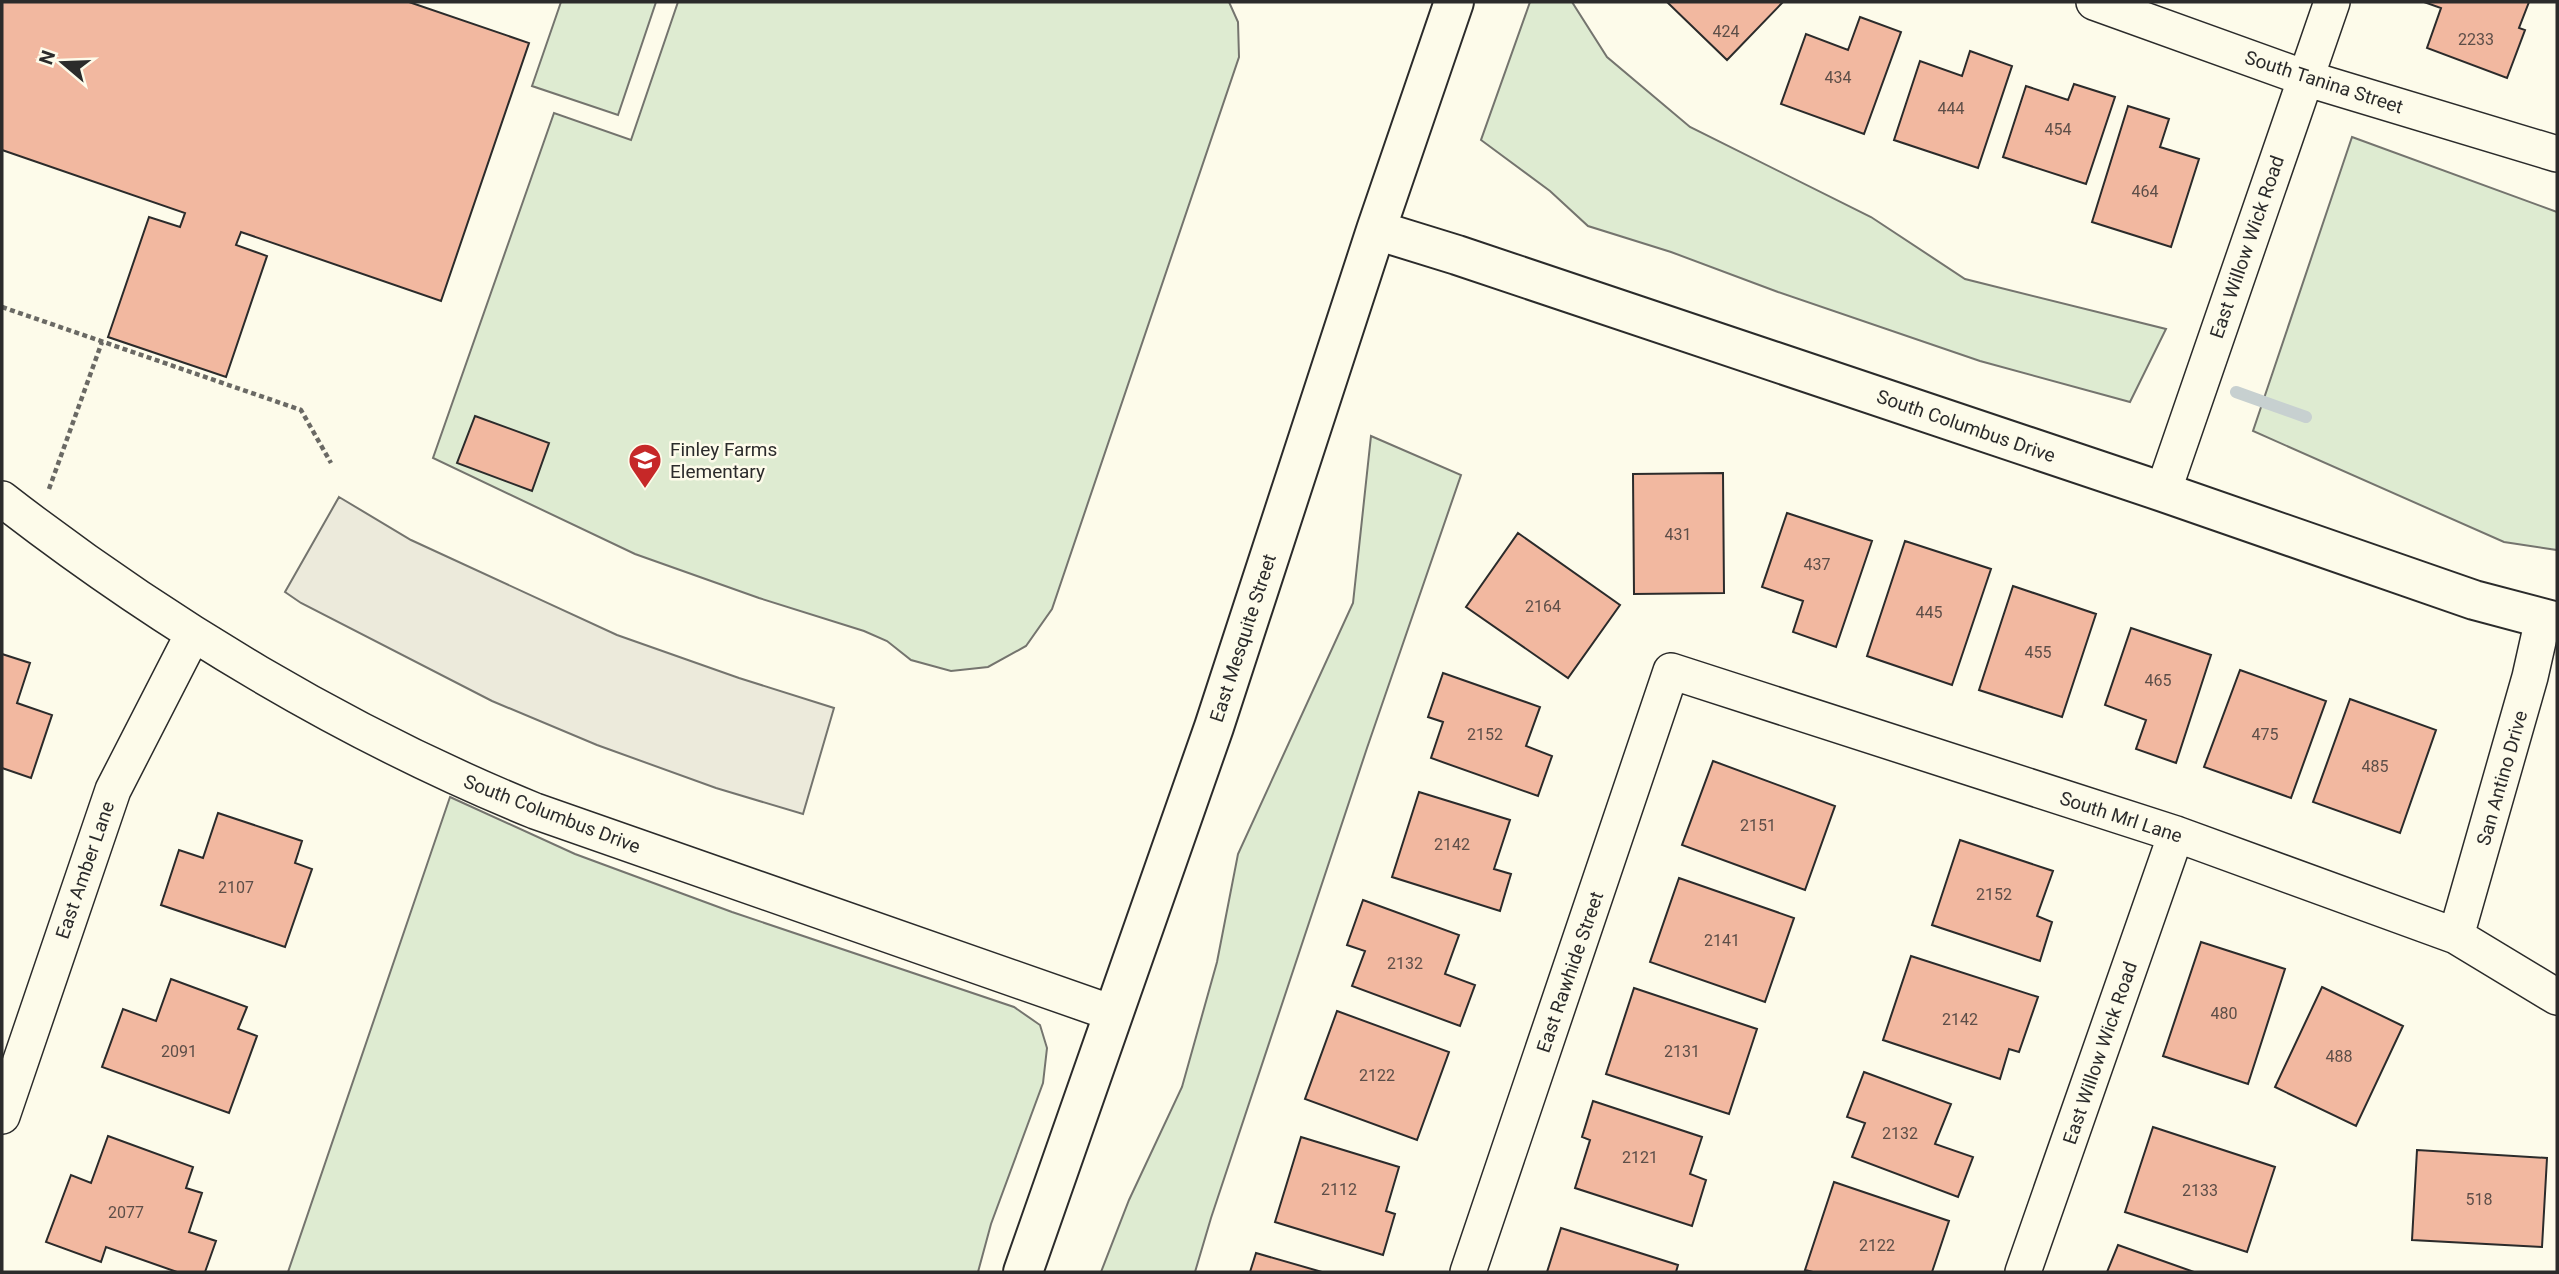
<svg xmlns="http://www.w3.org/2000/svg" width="2559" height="1274" font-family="Roboto,sans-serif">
<rect width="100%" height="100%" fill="#fdfbea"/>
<!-- green -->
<path fill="#deebd1" stroke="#74746e" stroke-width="2" d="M561,2H656L618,115L532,86Z
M678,2H1229L1238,22L1239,57L1052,609L1026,646L988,667L951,671L911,660L887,641L864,631L759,598L635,554L433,458L554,113L631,140Z
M1530,2H1572L1607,57L1690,127L1871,217L1965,279L2166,329L2130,402L1980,361L1778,292L1671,252L1588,226L1550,191L1481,140Z
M2352,137L2557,212V550L2504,542L2253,431Z
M1371,436L1461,475L1367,748L1211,1218L1195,1272H1101L1129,1200L1182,1087L1217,962L1238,854L1353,603Z
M450,797L575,854L732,912L1014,1007L1040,1025L1047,1048L1043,1083L991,1224L978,1272H288Z"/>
<!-- parking -->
<path fill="#eceadb" stroke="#74746e" stroke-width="2" d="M339,497L411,540L617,635L739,678L834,708L803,814L716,788L597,745L492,701L301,603L285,592Z"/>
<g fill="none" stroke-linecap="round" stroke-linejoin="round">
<!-- stream -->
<path stroke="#c7d0d0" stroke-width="12" d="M2236,392L2306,417"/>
</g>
<!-- building -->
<path fill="#f2b8a0" stroke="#2b2b2b" stroke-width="2" d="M2,2H409L529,43L441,301L241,232L236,245L267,256L226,377L108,337L149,217L180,227L185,213L2,150Z
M1667,2H1783L1727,60Z
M2424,2H2529L2519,28L2525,30L2507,78L2427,48L2441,8Z
M1860,17L1901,32L1864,134L1781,104L1806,34L1848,50Z
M1970,51L2012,66L1978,168L1894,140L1920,61L1962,76Z
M2074,84L2115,97L2086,184L2003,157L2026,86L2068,100Z
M2128,106L2169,119L2160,147L2199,159L2171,247L2092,222Z
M475,416L549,443L532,491L457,463Z
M1723,473L1724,593L1634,594L1633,474Z
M1787,513L1872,541L1836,647L1793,632L1803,601L1762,587Z
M1518,533L1620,605L1568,678L1466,607Z
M1905,541L1991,569L1952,685L1867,656Z
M2013,586L2096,614L2062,717L1979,690Z
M2131,628L2211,655L2176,763L2136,749L2146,720L2105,705Z
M2,654L30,663L17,703L52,715L31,778L2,768Z
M2240,670L2326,701L2291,798L2204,767Z
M1443,673L1540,707L1526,746L1552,756L1538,796L1431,758L1443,722L1428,717Z
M2350,699L2436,730L2400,833L2313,802Z
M1713,761L1835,806L1805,890L1682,845Z
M1419,792L1510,820L1494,869L1511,874L1500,911L1392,877Z
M218,813L302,841L295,863L312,869L285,947L161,905L179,850L203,858Z
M1960,840L2053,871L2037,916L2052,922L2040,961L1932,925Z
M1679,878L1794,918L1765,1002L1650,962Z
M1363,900L1459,935L1445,974L1475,985L1460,1026L1352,986L1365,951L1347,945Z
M2201,942L2285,969L2248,1084L2163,1056Z
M1911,956L2038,997L2019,1052L2009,1049L2000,1079L1883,1040Z
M171,979L247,1007L238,1029L257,1036L229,1113L102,1067L123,1009L156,1021Z
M2322,987L2403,1026L2356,1126L2275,1087Z
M1634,988L1757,1029L1729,1114L1606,1074Z
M1337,1011L1449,1052L1417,1140L1305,1099Z
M1864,1072L1951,1104L1935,1144L1973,1157L1958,1197L1852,1157L1865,1123L1847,1117Z
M1593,1101L1702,1137L1690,1174L1706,1180L1692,1226L1575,1188L1590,1140L1582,1137Z
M2153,1127L2275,1167L2247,1252L2125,1212Z
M108,1136L193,1167L186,1188L202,1193L189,1232L216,1241L205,1272H177L106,1247L101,1262L46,1242L71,1175L91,1183Z
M1301,1137L1399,1167L1386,1211L1395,1214L1383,1255L1275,1222Z
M2417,1150L2547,1158L2542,1247L2412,1240Z
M1834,1182L1949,1221L1932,1272H1813L1805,1270Z
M1561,1228L1678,1265L1676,1272H1547Z
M2118,1245L2194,1272H2107Z
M1256,1253L1322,1272H1250Z"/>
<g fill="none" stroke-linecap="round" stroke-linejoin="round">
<defs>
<path id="street" d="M2094,2L2305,78L2557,154
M2163,492L2332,2
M2,499C163,624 346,734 535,811L1112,1013
M2456,936L2530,677L2543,619
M2,1116L113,790L193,634
M1468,1272L1671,671L2176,834L2456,936L2557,997
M2023,1272L2176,834"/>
<path id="secondary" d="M1376,230L1457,255L2163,492L2474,600L2557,622
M1023,1272L1214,727L1376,230L1454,2"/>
</defs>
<!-- street casing -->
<use href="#street" stroke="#2b2b2b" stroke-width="38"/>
<!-- secondary casing -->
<use href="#secondary" stroke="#2b2b2b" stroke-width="42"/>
<!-- path -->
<path stroke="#6a6964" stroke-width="4.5" stroke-dasharray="5 3.5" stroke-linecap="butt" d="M2,307L301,410L331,463
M49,489L102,342"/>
<!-- street -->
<use href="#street" stroke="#fdfbea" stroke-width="35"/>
<!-- secondary -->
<use href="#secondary" stroke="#fdfbea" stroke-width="38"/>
</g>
<!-- icons -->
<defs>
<symbol id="school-pin" viewBox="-11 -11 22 30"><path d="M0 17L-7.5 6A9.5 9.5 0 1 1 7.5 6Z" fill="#c62828" stroke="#fdfbea"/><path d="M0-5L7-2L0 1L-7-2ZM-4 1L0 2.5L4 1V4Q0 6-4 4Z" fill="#fff"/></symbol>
</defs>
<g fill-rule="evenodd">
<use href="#school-pin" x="626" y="441" width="38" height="52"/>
</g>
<g text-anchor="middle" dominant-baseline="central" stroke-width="5" stroke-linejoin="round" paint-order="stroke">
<!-- number labels -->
<g font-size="16" fill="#5d4e48">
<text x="1726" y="31">424</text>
<text x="2476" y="39">2233</text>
<text x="1838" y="77">434</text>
<text x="1951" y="108">444</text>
<text x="2058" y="129">454</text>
<text x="2145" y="191">464</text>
<text x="1678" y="534">431</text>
<text x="1817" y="564">437</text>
<text x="1543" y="606">2164</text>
<text x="1929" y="612">445</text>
<text x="2038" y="652">455</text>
<text x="2158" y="680">465</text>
<text x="1485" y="734">2152</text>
<text x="2265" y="734">475</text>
<text x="2375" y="766">485</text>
<text x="1758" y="825">2151</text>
<text x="1452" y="844">2142</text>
<text x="236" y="887">2107</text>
<text x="1994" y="894">2152</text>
<text x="1722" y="940">2141</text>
<text x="1405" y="963">2132</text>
<text x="2224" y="1013">480</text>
<text x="1960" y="1019">2142</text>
<text x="179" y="1051">2091</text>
<text x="1682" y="1051">2131</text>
<text x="2339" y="1056">488</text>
<text x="1377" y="1075">2122</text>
<text x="1900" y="1133">2132</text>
<text x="1640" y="1157">2121</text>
<text x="1339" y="1189">2112</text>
<text x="2200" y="1190">2133</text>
<text x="2479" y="1199">518</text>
<text x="126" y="1212">2077</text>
<text x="1877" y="1245">2122</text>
</g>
<!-- street labels -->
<g font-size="19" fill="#2b2b2b" stroke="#fdfbea">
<text transform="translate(2324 82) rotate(18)">South Tanina Street</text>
<text transform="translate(2247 247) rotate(-71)">East Willow Wick Road</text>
<text transform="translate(1966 426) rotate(19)">South Columbus Drive</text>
<text transform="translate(1243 638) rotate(-72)">East Mesquite Street</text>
<text transform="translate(2502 778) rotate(-74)">San Antino Drive</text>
<text transform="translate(552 814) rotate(21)">South Columbus Drive</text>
<text transform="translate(2121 817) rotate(18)">South Mrl Lane</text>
<text transform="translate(85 870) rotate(-71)">East Amber Lane</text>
<text transform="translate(1570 972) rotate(-71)">East Rawhide Street</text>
<text transform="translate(2100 1053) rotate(-71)">East Willow Wick Road</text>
</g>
<!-- poi labels -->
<g font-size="19" fill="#2b2b2b" stroke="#fdfbea" text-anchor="start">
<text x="670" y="449">Finley Farms<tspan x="670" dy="22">Elementary</tspan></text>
</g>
</g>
<!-- border -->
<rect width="2559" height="1274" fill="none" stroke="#2b2b2b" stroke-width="7"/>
<!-- north arrow -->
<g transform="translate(63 63) rotate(289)" stroke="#fdfbea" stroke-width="5" paint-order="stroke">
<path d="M0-5L12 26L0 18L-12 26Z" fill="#2b2b2b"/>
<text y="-10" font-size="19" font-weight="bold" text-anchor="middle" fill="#2b2b2b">N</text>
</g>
</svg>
